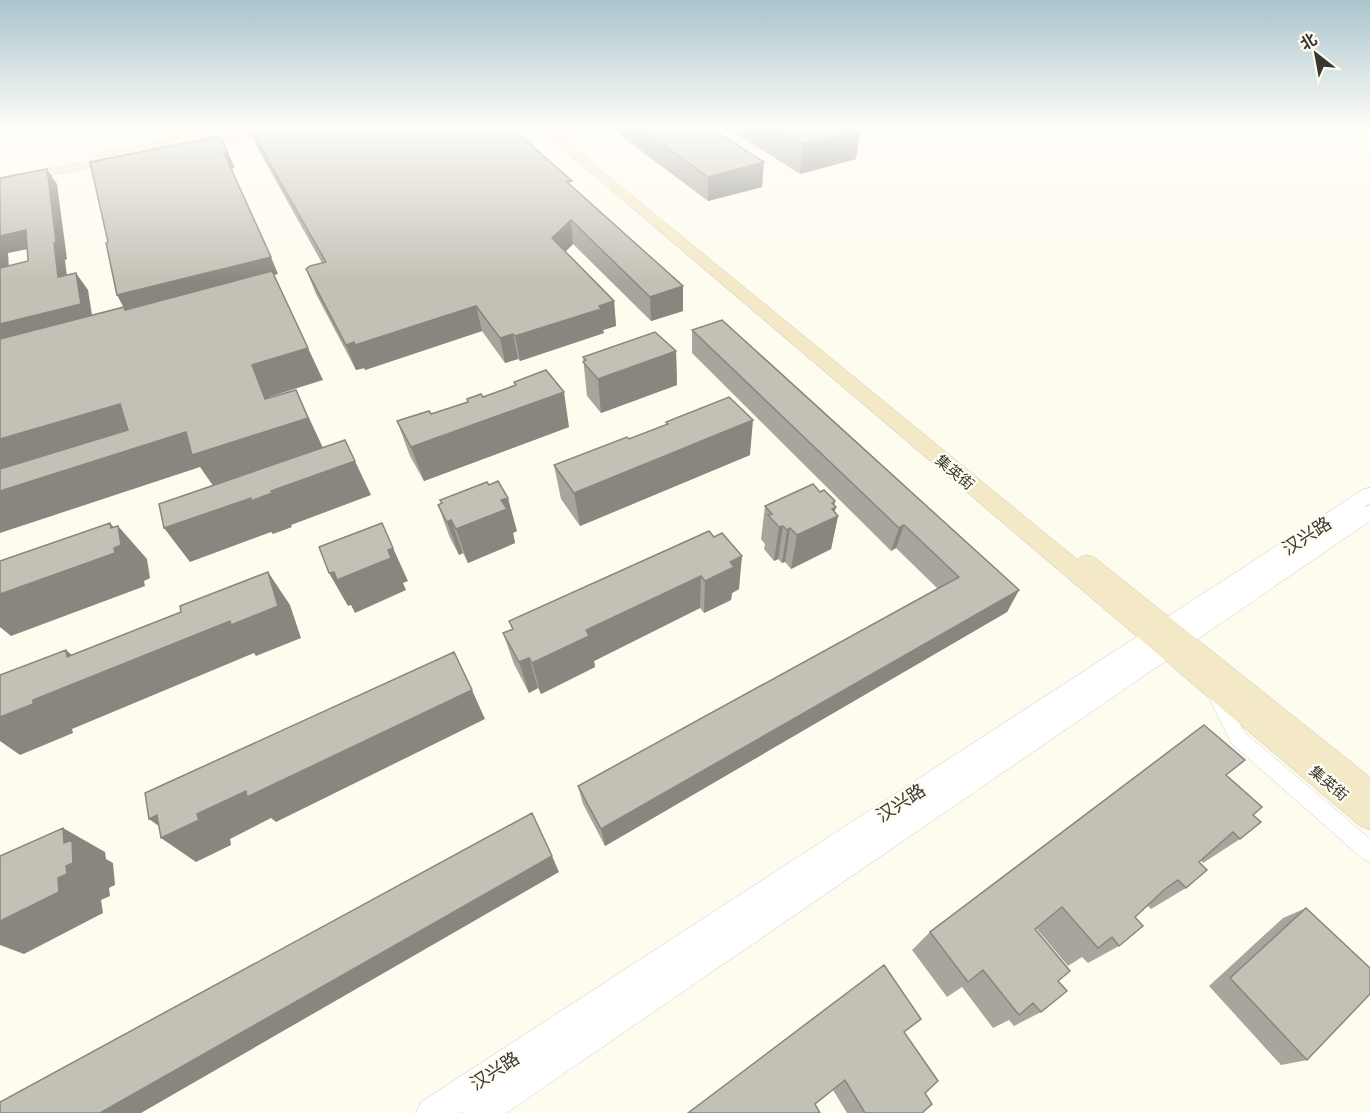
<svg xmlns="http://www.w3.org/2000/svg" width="1370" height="1113" font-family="Montserrat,'Noto Sans SC',sans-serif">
<rect width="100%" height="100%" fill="#fefbef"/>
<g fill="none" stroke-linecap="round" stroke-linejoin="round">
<defs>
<path id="minor" d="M1216,686L1222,689L1244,732L1370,839V862L1363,859L1232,744L1207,694L1210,689Z"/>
<path id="tertiary" d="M1370,488V503L1364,507L1370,505V521L506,1113H462L463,1111L460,1113H416L421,1102L1364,489Z"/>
<path id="secondary" d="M270,126H290L285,129L195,147L191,146V142L119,156L123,159L121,161L0,186V178L99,159L95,156L101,153L208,132L212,133V137Z
M536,126H547L1078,560L1080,557L1087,555L1094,557L1370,777V830L1360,826Z"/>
</defs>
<!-- minor casing -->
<use href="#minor" stroke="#d0cdc2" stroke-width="1"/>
<!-- tertiary casing -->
<use href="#tertiary" stroke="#d0cdc2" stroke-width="1"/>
<!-- secondary casing -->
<use href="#secondary" stroke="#d0cdc2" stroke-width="1"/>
<!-- minor -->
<use href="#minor" fill="#fff" fill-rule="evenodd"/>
<!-- tertiary -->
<use href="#tertiary" fill="#fff" fill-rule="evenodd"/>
<!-- secondary -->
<use href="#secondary" fill="#f3e9c7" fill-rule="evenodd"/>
</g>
<!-- wall -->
<path fill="#a8a59c" d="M608,126H710V128L762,187L708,201Z
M732,126H855L856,159L800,174L732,131Z
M249,127L572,187L683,311L651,321L573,244L565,252L614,301L616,326L603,330L604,333L520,361L518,359L505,363L482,331L365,370L364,368L356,370L316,294L306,269L322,263L258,149Z
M692,330L1019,590L1007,612L605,846L583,804L578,786L938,589L896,548L891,551L692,353Z
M676,351L677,385L601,413L587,396L583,357Z
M514,382L569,427L424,481L410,456L397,421L431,414L467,402V399L483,397L515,386Z
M666,422L750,455L580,526L561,499L554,465L629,439L666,425Z
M440,500L517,531L513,533L515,543L468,563L463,553L459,555L450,538L438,505L441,503Z
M765,506H834L835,512L838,516L831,549L791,569L785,562L782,563L778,559L774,561L764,549L765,544L761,539Z
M709,531L739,589L732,593L731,600L704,613L700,608L594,661L595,667L541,694L538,688L529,693L514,664L503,633L512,629L509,621Z
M1226,775L1253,815L1240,839L1203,863L1201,860L1186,888L1151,909L1148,906L1135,917L1119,946L1088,963L1082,957L1068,966L1036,928L1035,929L1058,981L1041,1012L1014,1026L1009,1020L993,1028L962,987L947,997L912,950L930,932Z
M1306,908L1307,1060L1281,1065L1209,986L1283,918Z
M904,1032L925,1093L922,1113H847L833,1090L815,1104L688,1113Z"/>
<!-- shaded-wall -->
<path fill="#88867f" d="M861,129L856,159L800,174L803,144Z
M224,153H228L235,168L231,169Z
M764,162L762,187L708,201V177Z
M47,169L57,184L67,259L65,260L69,294L58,277Z
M571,220L573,244L555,262L552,238Z
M26,230L38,247L8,253L10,285L0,272V236Z
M271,257L278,274L128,313L125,310L117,295Z
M76,273L88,290L93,321L0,345V324Z
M683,286V311L651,321L650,297Z
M614,301L616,326L603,330L604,333L520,361L515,336Z
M476,306L482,331L365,370L355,345Z
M513,334L518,359L505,363L500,338Z
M354,342L364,368L356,370L346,345Z
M308,348L323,380L269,397L281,427L296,390L324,450L214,487L200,467L0,533V491L265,399L252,365Z
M676,351L677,385L601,413L598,379Z
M564,392L569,427L424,481L411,447Z
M120,404L143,436L0,480V439Z
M753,420L750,455L580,526L574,493Z
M355,461L371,495L291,525L292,527L273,534L271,532L190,562L164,528Z
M508,498L517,531L513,533L515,543L468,563L456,529L501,500Z
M835,501L834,508L836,507L833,518L838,516L831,549L791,569L797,535L832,503Z
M451,520L463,553L459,555L447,522Z
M110,523L119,533L118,526L147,559L150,578L144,581L145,586L11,636L0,627V594L111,528Z
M904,525L896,548L891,551L899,528Z
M783,526L778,559L774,561L779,527Z
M790,528L785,562L782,563L787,530Z
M393,548L408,581L403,583L406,590L355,613L351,605L348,606L329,573Z
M742,556L739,589L732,593L731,600L704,613L705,581L730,562Z
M268,572L290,605L301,638L256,656L254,653L72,729L73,733L20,755L0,741V717L33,700L67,657L66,650L95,675Z
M701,576L700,608L594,661L595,667L541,694L532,663L586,630Z
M1019,590L1007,612L605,846L601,829Z
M529,658L538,688L529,693L519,662Z
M472,690L485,719L276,822L271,818L230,839L231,845L196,862L161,838L170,834L149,819L157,815L246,791Z
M63,828L105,852L106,859L113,863L115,885L109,888L110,896L101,900L103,913L24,954L0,945V921L58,878L64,843Z
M552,856L559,872L141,1113H100Z"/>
<!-- building -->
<path fill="#c3c0b5" stroke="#88867f" stroke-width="1.5" d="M255,126H510L572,181L567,182L683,286L650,297L571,220L552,238L614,301L599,306L601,309L515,336L513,334L500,338L476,306L355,345L354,342L346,345L306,269L310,266L326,262L249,127Z
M638,126H707L764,162L708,177Z
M772,126H855L861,129L803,144Z
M220,136L228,153H224L271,257L117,295L106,243L108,242L90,162Z
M47,169L56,242L54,243L58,277L76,273L81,304L0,324V268L28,261L26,230L0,236V178Z
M272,271L308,348L252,365L265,399L296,390L308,418L192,455L186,432L0,491V469L128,430L120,404L0,439V339L124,307L125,310Z
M722,320L1019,590L601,829L578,786L959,577L904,525L899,528L692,330Z
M655,332L676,351L598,379L583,362L586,360L583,357Z
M546,370L564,392L411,447L397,421L429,411L431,414L468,402L467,399L481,394L483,397L516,385L514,382Z
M729,397L753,420L574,493L554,465L627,437L629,439L668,424L666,422Z
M345,440L355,461L271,491L272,493L251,501V498L164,528L159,504Z
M498,481L508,498L501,500L507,509L456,529L451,520L447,522L438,505L442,503L440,500L487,482L489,485Z
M813,484L820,492L824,490L835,501L832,503L836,507L832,509L838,516L797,535L790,528L787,530L783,526L779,527L768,515L772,514L765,506Z
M110,523L111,528L118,526L121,545L114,548L115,553L0,594V561Z
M382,523L393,548L388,550L391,558L337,580L334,572L329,573L319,547Z
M709,531L714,537L722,533L742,556L730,562L734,567L705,581L701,576L586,630L589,636L532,663L529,658L519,662L503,633L513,629L509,621Z
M268,572L278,606L231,625L230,621L33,700V704L0,717V675L66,650L67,657L181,612L180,606Z
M454,652L472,690L247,797L246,791L197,814L199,820L161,838L157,815L149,819L145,793Z
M1204,725L1245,760L1226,775L1262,807L1253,815L1261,822L1240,839L1233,832L1208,854L1199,862L1207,870L1186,888L1178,880L1165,889L1135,917L1143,926L1119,946L1112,937L1098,948L1062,907L1035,929L1070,971L1058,981L1067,991L1041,1012L1033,1003L1019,1015L983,970L968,982L930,932Z
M532,813L552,856L100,1113H0V1102Z
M63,828L64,843L72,840L73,863L66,866L67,874L58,878L59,892L0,921V856Z
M1306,908L1370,968V994L1307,1060L1230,978Z
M884,965L921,1019L904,1032L938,1081L925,1093L932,1104L922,1113H865L845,1080L815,1104L820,1113H688Z"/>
<!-- sky -->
<linearGradient id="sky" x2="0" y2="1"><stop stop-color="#a9c4cd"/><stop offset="0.45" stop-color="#fffdf8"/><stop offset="1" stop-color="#fffdf8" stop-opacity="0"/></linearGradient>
<rect width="1370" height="282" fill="url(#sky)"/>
<g text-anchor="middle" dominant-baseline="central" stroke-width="5" stroke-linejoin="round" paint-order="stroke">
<!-- street labels -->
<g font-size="15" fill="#393733" stroke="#fefbef">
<text transform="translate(955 472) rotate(40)">集英街</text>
<text transform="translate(1329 783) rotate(40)">集英街</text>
</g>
<!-- near-street labels -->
<g font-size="18" fill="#393733" stroke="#fefbef">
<text transform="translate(1307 536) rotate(-33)">汉兴路</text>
<text transform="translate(901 803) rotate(-33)">汉兴路</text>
<text transform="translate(495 1071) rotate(-33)">汉兴路</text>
</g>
</g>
<!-- north arrow -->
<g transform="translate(1316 54) rotate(329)" stroke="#fefbef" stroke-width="4.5" paint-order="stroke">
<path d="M0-4.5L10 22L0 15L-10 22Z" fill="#393733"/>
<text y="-9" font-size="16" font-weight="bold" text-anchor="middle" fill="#393733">北</text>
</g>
</svg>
